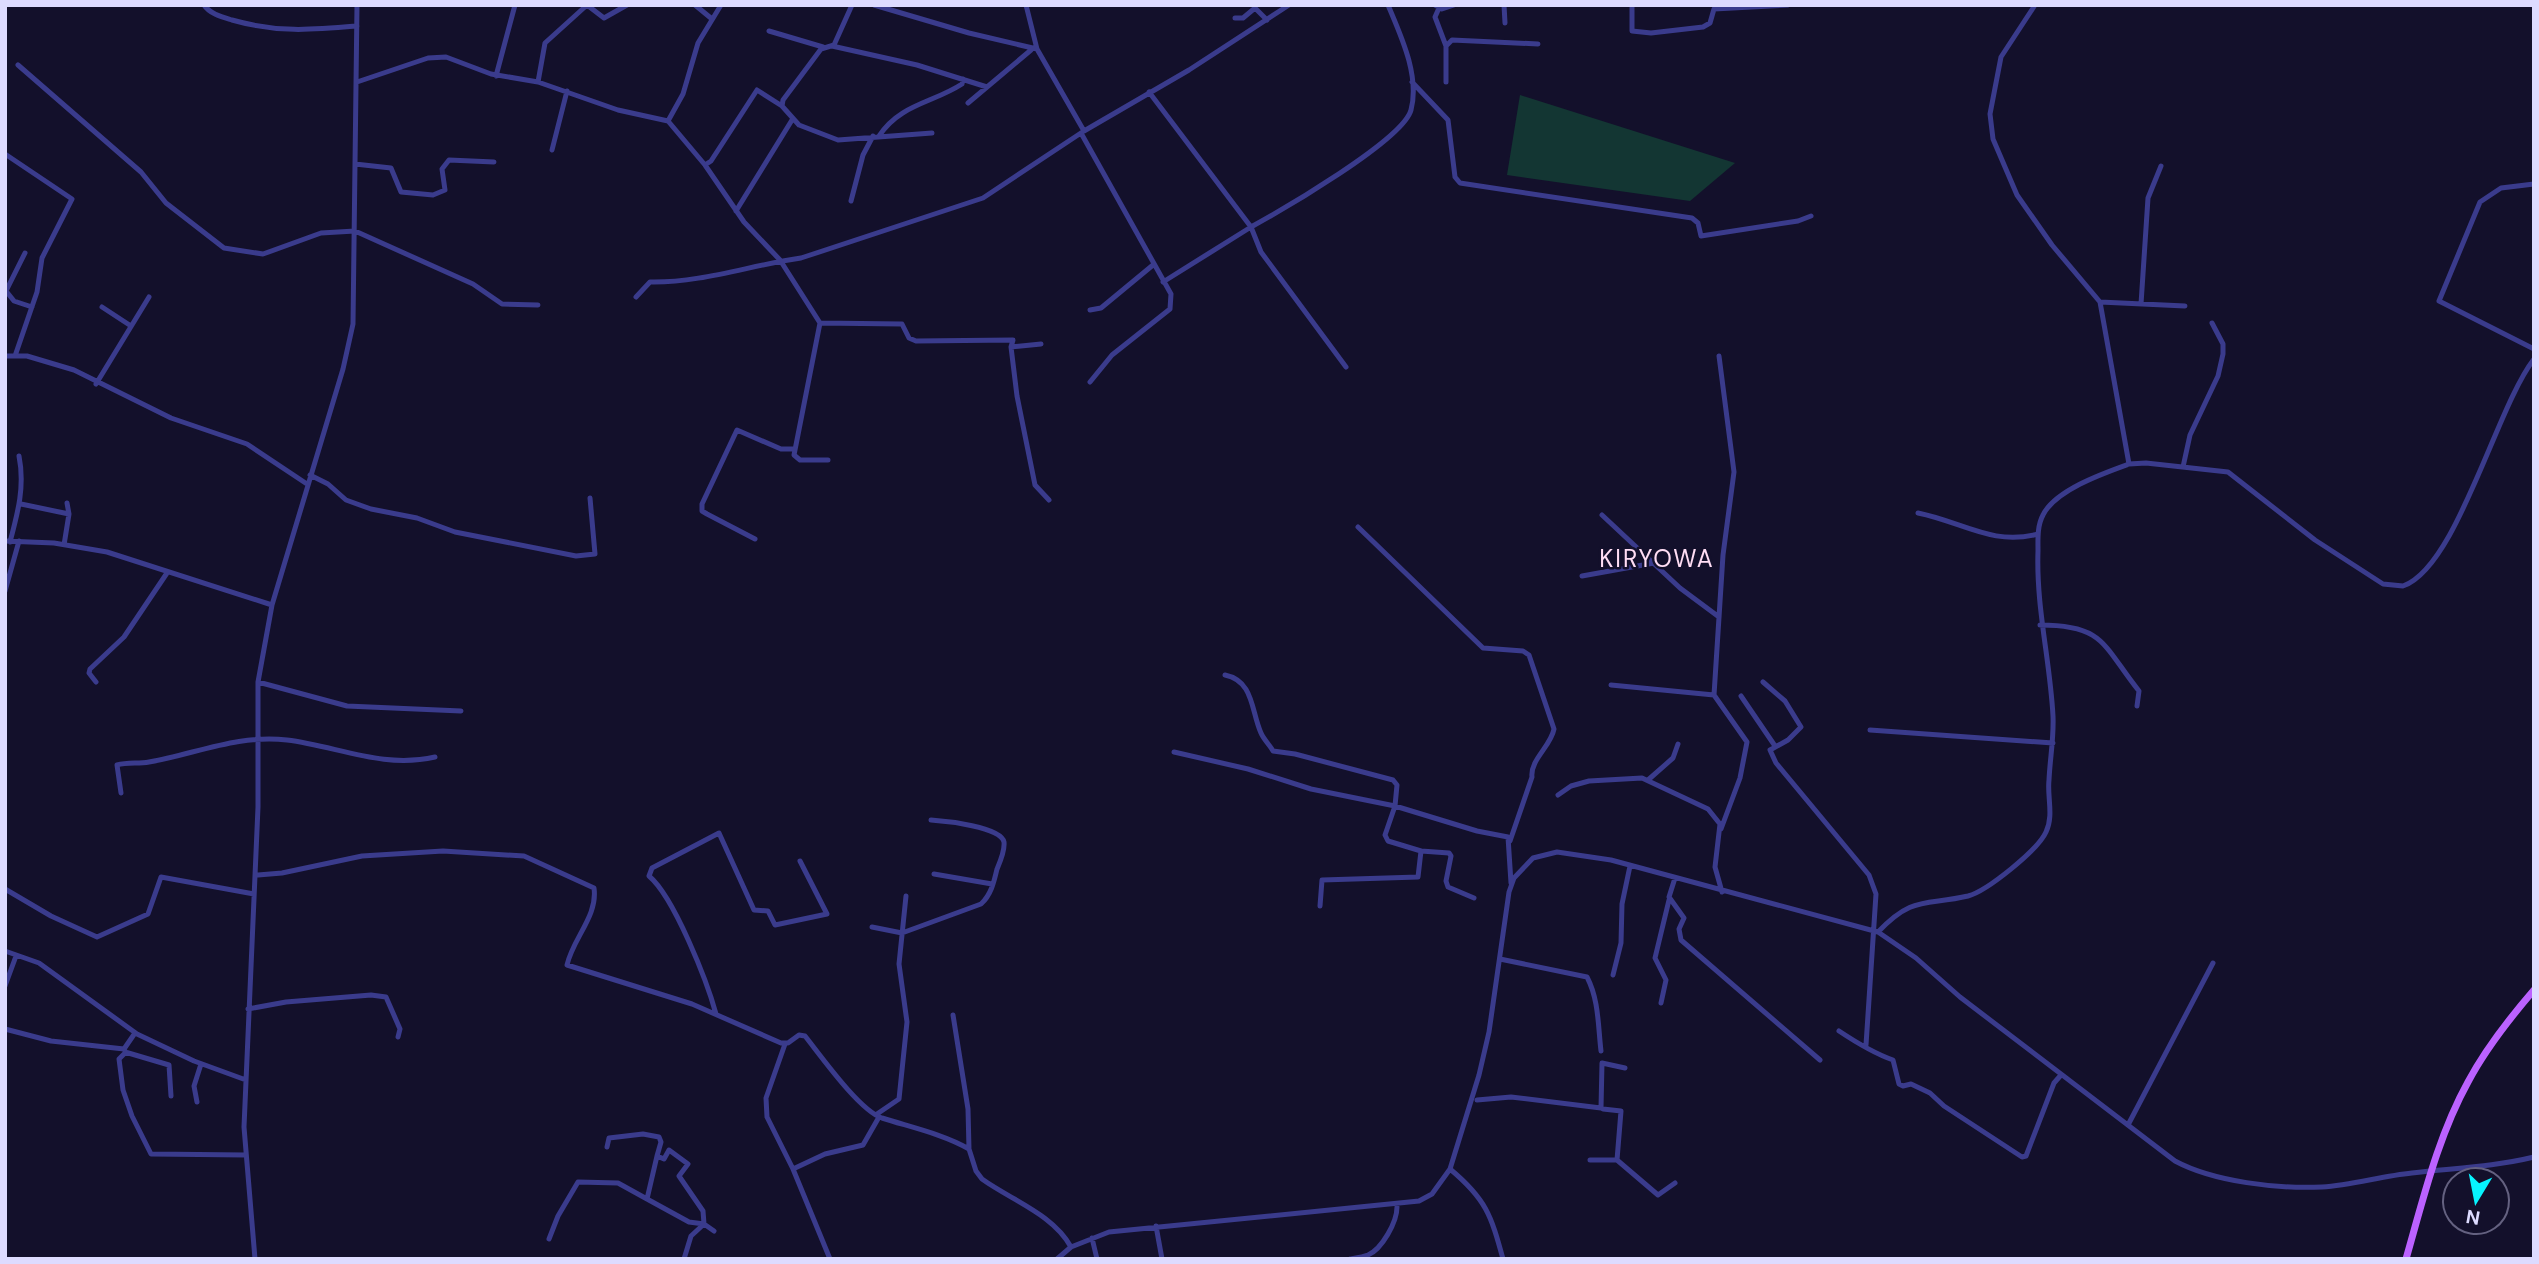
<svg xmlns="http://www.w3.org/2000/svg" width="2539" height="1264" font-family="'DM Sans',sans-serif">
<rect width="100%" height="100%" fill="#13102b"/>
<!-- green -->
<path fill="#133633" d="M1520,95L1735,163L1690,201L1507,175Z"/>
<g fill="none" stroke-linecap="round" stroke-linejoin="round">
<!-- minor -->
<path stroke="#3a3b8c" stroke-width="5" d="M204,5C210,14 222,17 232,20C278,33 311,30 357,26
M695,5L712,19
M852,5L834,45L821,49L783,100L782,106L799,125L838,140L932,133
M874,5L969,33L1037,49
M1026,5L1037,49L1084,131
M1435,5L1442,9L1454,5
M1504,5L1505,23
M1632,5V31L1651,33L1703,27L1710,23L1714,9L1788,5
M2035,5L2001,57L1990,114L1993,139L2017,195L2052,245L2100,302L2129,464L2146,463L2228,472L2315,540L2383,584L2403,586C2457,567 2496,408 2534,359
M1439,8L1435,17L1446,46L1452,40L1538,44
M1235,18H1243L1255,8L1267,20
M769,31L823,47
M832,46L917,65L987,87
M1446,46V82
M18,65L141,172L166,203L224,248L263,254L321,233L355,231L473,284L502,304L538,305
M496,76L515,5
M357,82L428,58L446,57L491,74L538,82L618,110L668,121L705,165L744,222L780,260L820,323L794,455L800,460H828
M538,82L545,43L587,5L604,18L627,5
M1412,82L1448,120L1455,177L1460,183L1692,218L1698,223L1701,236L1798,221L1811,216
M1149,92L1251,227L1163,282
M968,103L1031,50
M668,121L683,94L698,43L721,5
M1081,133L1171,294L1170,309L1112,355L1090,382
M879,136C900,104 933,103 962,84L963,79
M552,150L567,91
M5,154L72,199L42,258L37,292L15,356
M355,164L391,168L401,192L433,195L445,190L442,169L449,160L494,162
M705,165L711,161L757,90L782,106
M2534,184L2501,188L2480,202L2439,301L2534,349
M851,201L863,155L873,136
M736,211L792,120
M25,253L6,291L14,301L32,307
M636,297L650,282C701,283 751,265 801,258L983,198L1084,131L1189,70L1289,5
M2100,302L2185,306
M2141,304L2148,198L2161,166
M102,307L131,326
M1090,310L1101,308L1153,265
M820,323L902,324L909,338L916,341L1013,340L1011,347L1017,396L1035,485L1049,500
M1011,347L1041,344
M5,356H27L74,370L171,418L247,444L307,484
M1346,367L1261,252L1251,227C1282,210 1403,140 1411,110C1420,76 1401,36 1388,5
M96,384L149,297
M2183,467L2190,435L2218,376L2223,354V344L2212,323
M310,475L328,484L346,500L371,509L417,518L455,532L576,556L595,554L590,498
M67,503L69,514
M21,504L69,514L64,545
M1918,513C1963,522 1992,546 2038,534
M1602,515L1680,588L1719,617
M1358,527L1483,648L1523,651L1529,655L1554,729C1551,746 1530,760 1532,777L1510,841
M755,539L707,514L702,511V504L737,430L781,449H795
M5,541L54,543L107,552L272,605
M10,542C18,512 25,486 19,456
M1582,576L1654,563
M5,591L19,541
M2040,625C2105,625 2103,646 2139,691L2137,706
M96,682L89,673L90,669L124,637L167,573
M258,682L347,706L461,711
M1763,682L1785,701L1801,727L1788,740L1770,750L1776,763L1869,875L1876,894L1866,1045
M1611,685L1714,695L1747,742L1740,778L1721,829
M1714,695L1723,555L1734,472L1719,356
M1741,696L1775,746
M1870,730L2053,743
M1174,752L1248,769L1311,789L1395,806L1397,785L1393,780L1295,754L1273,751C1270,745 1264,740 1261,733C1251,711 1254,681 1225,675
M1648,780L1673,758L1678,744
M121,793L117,765C128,762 138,764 149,762C195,754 239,734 287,740C337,746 382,769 435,757
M1558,795L1571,786L1589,781L1642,778L1708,809L1720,824L1715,867L1722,892
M1421,851L1449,853L1451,856L1446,881L1448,887L1474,898
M934,874L992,884
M258,875L282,873L362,856L443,851L524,856L594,888C598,916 573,938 567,965L692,1004L781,1043H788L799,1035L805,1036C821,1056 859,1110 882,1118C910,1127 943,1134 969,1149L976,1171L982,1179C1011,1200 1053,1214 1071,1247
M1675,878L1669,897L1684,918L1679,929L1681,940L1820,1060
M5,889L51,916L97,937L148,914L161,877L254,894
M1320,906L1322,880L1418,877L1421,851L1388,841L1385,835L1395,806L1477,831L1508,837L1511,883
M872,927L902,933L981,904C991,895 994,882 997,869C1000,862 1005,851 1004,842C1001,827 946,821 931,820
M1878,932C1913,895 1925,906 1968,896C1987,891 2038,850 2046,832C2054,815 2047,797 2049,780C2050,758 2054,738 2053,716C2050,660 2036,607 2038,551C2038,540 2037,526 2043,515C2055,490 2104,473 2129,464
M5,951L39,963L137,1034L194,1061L246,1080
M1500,959L1587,977C1599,1000 1598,1026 1601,1051
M1613,975L1621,943L1622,904L1630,866
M5,986L16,956
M1661,1003L1666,980L1655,958L1669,900
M248,1009L286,1002L371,995L386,997L400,1029L398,1037
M716,1014C707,981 674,897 649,876L652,868L719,833L754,910L768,911L775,925L827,914L800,861
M953,1015L968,1109L969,1149
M5,1029L51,1041L124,1049L135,1033
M1839,1031C1857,1043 1873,1053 1893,1060L1899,1084L1903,1086L1911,1084L1930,1093L1944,1106L2022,1157L2026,1156L2054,1083L2061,1075
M785,1044L766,1098L767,1117L793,1169L830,1259
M125,1052L169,1065L171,1096
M126,1052L119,1059L123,1090L132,1116L151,1154L246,1155
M1477,1100L1511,1097L1601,1108L1602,1063L1625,1068
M197,1102L194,1086L201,1064
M1603,1109L1621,1111L1617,1160H1590H1617L1658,1195L1675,1183
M877,1114L899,1099L907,1022L899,964L906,896
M2128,1125L2213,963
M607,1147L609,1138L643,1134L659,1137L661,1142L657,1156L664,1159L669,1150L688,1164L679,1176L703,1211L704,1224L689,1222L647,1199L657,1156
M793,1169L825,1154L863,1145L879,1117
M1450,1169C1486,1199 1491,1215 1503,1259
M1156,1226L1162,1259
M1092,1238L1097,1259
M549,1239L558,1216L578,1182L618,1183L647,1199
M255,1259L244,1127L258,807V682L272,605L343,369L353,324L357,5
M684,1259L691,1236L704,1224L714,1231
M1057,1259L1071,1247L1109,1232L1419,1201L1432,1194L1450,1169L1479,1075L1489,1032L1509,892L1514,878L1533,858L1557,852L1611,860L1878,932L1916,958L1960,997L2175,1161C2214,1182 2278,1189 2322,1187C2352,1185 2382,1176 2412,1173C2453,1168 2493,1167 2534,1157
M1350,1259C1356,1258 1363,1257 1368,1255C1382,1249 1397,1222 1397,1207"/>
<!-- major -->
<path stroke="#bb62ff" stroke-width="7" d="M2406,1259C2423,1200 2438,1136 2468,1082C2486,1048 2509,1019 2534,990"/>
</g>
<g text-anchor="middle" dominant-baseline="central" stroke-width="5" stroke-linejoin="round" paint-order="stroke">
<!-- quarter labels -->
<g font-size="24" letter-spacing="2" fill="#ffddf4" stroke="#13102b">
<text x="1657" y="558">KIRYOWA</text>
</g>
</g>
<!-- border -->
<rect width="2539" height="1264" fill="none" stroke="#dddbff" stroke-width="14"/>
<!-- north arrow -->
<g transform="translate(2476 1201) rotate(190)"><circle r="33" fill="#13102b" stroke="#646180" stroke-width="2"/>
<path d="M0-5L12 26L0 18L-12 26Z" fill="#07f4ff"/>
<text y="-10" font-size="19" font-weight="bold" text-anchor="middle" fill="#dddbff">N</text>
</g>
</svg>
